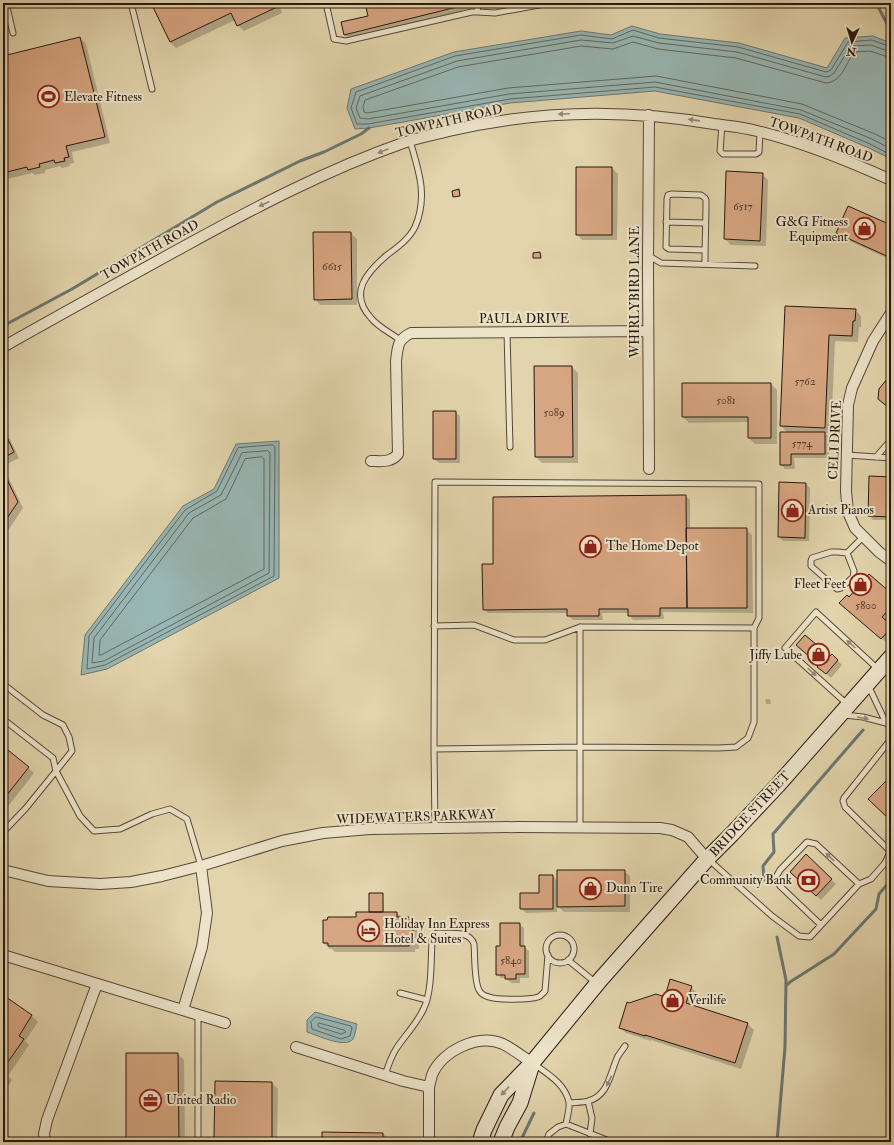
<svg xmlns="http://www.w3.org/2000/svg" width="894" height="1145" font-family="'IM FELL Double Pica',serif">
<rect width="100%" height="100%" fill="#e2d4ac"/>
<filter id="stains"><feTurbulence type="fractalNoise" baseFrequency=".005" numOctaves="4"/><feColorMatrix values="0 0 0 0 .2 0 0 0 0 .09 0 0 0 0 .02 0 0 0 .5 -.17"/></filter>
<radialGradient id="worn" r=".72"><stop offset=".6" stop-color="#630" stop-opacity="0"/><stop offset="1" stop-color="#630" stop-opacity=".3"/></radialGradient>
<!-- water -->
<path fill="#98b6b3" stroke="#6b7772" d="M632,26L660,34L739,43L827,68L845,38L873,36L891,43V159L869,148L799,118L655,91L510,103L369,128L355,129L347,108L351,89L454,52L581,31L611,35Z
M279,441V578L107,669L81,675L85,635L183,506L214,489L236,444Z
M315,1012L357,1024C356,1028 355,1036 353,1039C345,1049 317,1035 307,1032V1020Z"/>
<!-- shadow -->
<path fill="#0003" d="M152,3H278L282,13L244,31L238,25L235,20L176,48L170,42Z
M366,3H472L473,8L350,39L345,35L342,23L369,16Z
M80,38L86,44L110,143L72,152L74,163L69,164L70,166L62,168L60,166L45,170V173L35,175L32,173L3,180V57Z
M612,168L618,174L617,240H582L577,234Z
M762,174L768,180L766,246L731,245L725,239Z
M891,226V260L841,237L837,233Z
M351,233L357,239V305H320L315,299Z
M786,307L855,310L861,316V327H859L858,342L835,341L831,433H825L829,437V458H794L795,469H785L781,465L788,433L781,426Z
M572,367L578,373V463H542L536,457Z
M771,384L777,390V444H755L749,438V422L689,423L683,417Z
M455,412L460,416V463H439L434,459Z
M3,425L19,458L3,466L23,508L3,538Z
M891,478V520H873L869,515Z
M806,484L810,488L809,541H783L779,537Z
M686,496L690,500V529H746L752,535L753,613L663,612L664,619L633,620L629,615V613H602L603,620H573L568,616V613H488L484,609L494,565Z
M891,595V619L888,623L891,626V641L888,644L846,609L849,598Z
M832,655L842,665L831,678L823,671Z
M765,699H770L771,704H766Z
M3,747L34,773L3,813Z
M806,856L836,884L821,900L791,872Z
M624,871L630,876V912H564L557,906V912L526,913L521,908L540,894L553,876L558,881Z
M383,894L384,913H397L402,918H408L411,921H413L419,927V949H415V952H335L332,949H330L324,943L357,918L370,913Z
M519,924L524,928V947L529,951V978H520V983H511L506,978H501L497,974L501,947Z
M691,987L697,993L693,1007L748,1024L754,1030L741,1069L651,1040V1041L626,1033L620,1028L628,1002L630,1004L665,998Z
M3,997L32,1016L38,1022L25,1041L29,1045L8,1076L12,1080L3,1094Z
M127,1054H178L184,1060L185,1142H127Z
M272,1083L278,1089L277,1142H220L215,1137Z
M383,1134L389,1139V1142H323Z"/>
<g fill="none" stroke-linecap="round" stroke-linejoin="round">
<!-- shore -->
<path stroke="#606762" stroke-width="1" d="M891,47L872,40L848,42L831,70L826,72L738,47L659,38L633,30L612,39L581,35L455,56L356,92L351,108L357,124H368L510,99L655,87L800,114L870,144L891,155
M891,52L871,45L851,46L834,73L830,76L826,77L737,52L659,43L633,36L613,43L581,40L457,61L360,96L356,108L360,118L368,119L509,94L655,82L801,110L872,139L891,149
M891,58L870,51L854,52C846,63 842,82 826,83L736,58L658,49L633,42L613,49L581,46L458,67L365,100L363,107L364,112L367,113L508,88L656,76L802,104L875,134L891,142
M273,445L275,447L274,576L105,665L87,669L89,636L185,510L217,491L238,448Z
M268,451L270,453L269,573L104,661L92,663L94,638L189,513L221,495L242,453Z
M262,457L264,459V569L101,655H99L100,640L193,518L226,499L245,459Z
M316,1017L351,1026L352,1028L350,1036L341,1039L312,1029L311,1022Z
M319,1023L344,1030L346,1032L341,1034L319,1027L318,1025Z"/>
<!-- stream -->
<path stroke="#6b7772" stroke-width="3" d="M876,3L891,31
M3,326L72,289L217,202L300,161L324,152L361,134L369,128
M764,880L763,866L774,852L773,834L863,730
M777,937L786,980L785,1047L777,1142
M787,985L790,982L834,954L876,909L879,894L891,880
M520,1142L534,1113"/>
</g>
<!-- building -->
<path fill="#d6a581" stroke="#271810" d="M151,3H275L277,7L237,26L231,13L170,42Z
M365,3H469V4L344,35L341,22L368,16Z
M80,37L105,137L66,146L69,157L64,158L65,161L55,163L54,160L39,164L40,167L28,170L27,167L3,173V56Z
M576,167H612V235H576Z
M726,171L763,173L760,241L724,239Z
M459,189L460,196L453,197L452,191Z
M848,206L891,225V258L836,233Z
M313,232H351L352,299L314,300Z
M540,252L541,258H533V253Z
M785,306L856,309L855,321H853L852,336L829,335L825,428L780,426Z
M534,366H572L573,457H535Z
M891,374V406L889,408L878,399L879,389Z
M682,383H771V438H748V417H682Z
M433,411H456V459H433Z
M3,429L14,452L3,458Z
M780,432H825V454H791V465H780Z
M3,471L18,502L3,524Z
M869,476L891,477V517L868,516Z
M779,482L806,483L805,538L778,537Z
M686,495L687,608H660V616H628V609H599V616H567V609L483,610L482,564H493V497Z
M686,528H747V608H687Z
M869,574L891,593V607L882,617L891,625V628L881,639L839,603L847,595L849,597Z
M805,635L830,656L832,654L838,660L826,674L817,667L819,665L796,645Z
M3,746L29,767L3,800Z
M891,776V821L868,799Z
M806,854L832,879L816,896L790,872Z
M557,870H625V906L557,907Z
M539,875H553V909H520V893H539Z
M369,893H383V912H369Z
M356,912H397V917H409V920H413V943H409V946H328V943H323V920H327L328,917H356Z
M500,923H520V946H525V974H516V979H505V975H496V946H500Z
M670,979L692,986L686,1003L748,1023L735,1063L645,1035V1036L619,1028L627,1002L629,1003L656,994L665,997Z
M3,995L32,1015L19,1036L24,1039L3,1069Z
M126,1053H178L179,1142H126Z
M215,1081L272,1082V1138H214Z
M322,1132L383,1133V1142H322Z"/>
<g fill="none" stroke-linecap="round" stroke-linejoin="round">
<defs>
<path id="lane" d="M6,3L13,33
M131,3L152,89
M326,3L334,39L346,41L472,12H478
M476,3L478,12L495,13L550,3
M722,125L720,151L723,154H756L759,152L760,132
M666,222L705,223
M649,256L661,263L755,266
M705,264C705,242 706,221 706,200L705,198L701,195L672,194L668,195L667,199L666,247L669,249L705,250
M883,325L891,331
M507,332L510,447
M400,340C391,333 378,327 371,318C348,293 367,272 387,255C398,247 409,239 415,227C428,197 419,171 410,141
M847,455L891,458
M876,457L891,440
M831,552H838L847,553L854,571L853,577L841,588L837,589L811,566V561L812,558Z
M847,553L863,537
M434,626L474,625L514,640H545L580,627
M3,684L43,715L63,725L69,737L72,751L56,771L80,816L94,831L120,829L152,814L170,809L187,819L201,866
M868,685L886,723L891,727
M847,704L785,648L816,612L879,670
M844,715L863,717L886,723
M3,719L53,758L56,771L26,808L6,829H3
M434,749L435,482L759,484V618L754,628
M435,828L434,749L581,747L719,748L736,747L748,738L754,722V628L580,627V827
M890,851L845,807L843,801L844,798L891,739
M708,859L772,916L799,936L810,937L859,884L871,879L885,863L891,850
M821,925L780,886L776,877L780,870L807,842L816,844L859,884
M546 949a14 14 0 1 1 28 0a14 14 0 1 1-28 0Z
M568,960L596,983
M400,993L427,1000
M534,1064C548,1074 565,1084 569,1102C570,1108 567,1118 566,1124
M385,1075C388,1066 391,1057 396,1049C405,1035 417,1024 424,1008C432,992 431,959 432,940L435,934L439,933C451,934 469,930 474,944C475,955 474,981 479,990C481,994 485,996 489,997C497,1000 530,1000 538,997C541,996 543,993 545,991L548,955
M588,1101L592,1118L590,1134
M569,1103C575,1102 582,1103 588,1101C609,1096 610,1072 618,1056C620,1053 623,1049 625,1046
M198,1142V1015
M546,1142L549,1134L558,1127L566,1124L612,1142"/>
<path id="street" d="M891,313L873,341L852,388L848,405L846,491L848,512L855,528L879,552L891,561
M3,347C63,313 123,280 183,247C254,208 326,170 403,143C417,138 434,135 449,131C537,110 626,109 714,124C728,126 743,127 757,131C803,142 847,160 891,180
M371,461C381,461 391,463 398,454L396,361C398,346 397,340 411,333L648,331
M649,469L648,265L649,115
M3,870L48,881L100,884L131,882L162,876L201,866L282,841L323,833L370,829L518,827L660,828L672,830L688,837L707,859
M3,955L225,1023
M183,1010L202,947L207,913L201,866
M296,1047L403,1081L429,1087C430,1083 431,1079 432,1075C442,1051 478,1033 503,1044C513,1049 523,1057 532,1063
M429,1087V1142
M45,1142L44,1134L47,1120L97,984"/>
<path id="secondary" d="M480,1142L484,1130L501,1095L532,1063L601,979L707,859L732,834L778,785L891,657
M501,1142L507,1127L520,1103L532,1064"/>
</defs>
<!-- lane casing -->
<use href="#lane" stroke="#564737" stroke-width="7"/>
<!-- street casing -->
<use href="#street" stroke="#564737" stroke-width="12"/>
<!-- secondary casing -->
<use href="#secondary" stroke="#271810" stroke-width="17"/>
<!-- lane -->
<use href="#lane" stroke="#ece3c9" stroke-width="5"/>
<!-- street -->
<use href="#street" stroke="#ece3c9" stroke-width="10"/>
<!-- secondary -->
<use href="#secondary" stroke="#ece3c9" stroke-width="15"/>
</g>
<!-- one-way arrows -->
<defs><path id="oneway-solid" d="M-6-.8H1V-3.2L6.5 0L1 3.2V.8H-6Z"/></defs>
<g fill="#938876">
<use href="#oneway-solid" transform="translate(564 114) rotate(177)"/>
<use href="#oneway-solid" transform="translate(694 120) rotate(-172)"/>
<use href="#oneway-solid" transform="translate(383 151) rotate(158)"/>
<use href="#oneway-solid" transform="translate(264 204) rotate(155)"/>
<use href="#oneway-solid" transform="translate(851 644) rotate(-138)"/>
<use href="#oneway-solid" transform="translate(812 672) rotate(42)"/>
<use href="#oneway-solid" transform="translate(863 718) rotate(10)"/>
<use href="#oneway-solid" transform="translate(830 857) rotate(-137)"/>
<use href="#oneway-solid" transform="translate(609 1081) rotate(115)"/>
<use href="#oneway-solid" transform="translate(505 1091) rotate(133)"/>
</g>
<!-- icons -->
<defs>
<symbol id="stadium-ring" viewBox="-11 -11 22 22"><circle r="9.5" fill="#ece3c9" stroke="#8f2418" stroke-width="1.5"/><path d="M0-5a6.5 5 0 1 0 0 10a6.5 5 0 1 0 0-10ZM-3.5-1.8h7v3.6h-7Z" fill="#8f2418"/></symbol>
<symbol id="shop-ring" viewBox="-11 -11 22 22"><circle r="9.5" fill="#ece3c9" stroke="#8f2418" stroke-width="1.5"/><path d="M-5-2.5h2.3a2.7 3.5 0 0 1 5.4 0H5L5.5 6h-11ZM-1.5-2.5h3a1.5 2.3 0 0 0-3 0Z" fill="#8f2418"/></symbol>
<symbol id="bank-ring" viewBox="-11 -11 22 22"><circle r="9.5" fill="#ece3c9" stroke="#8f2418" stroke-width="1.5"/><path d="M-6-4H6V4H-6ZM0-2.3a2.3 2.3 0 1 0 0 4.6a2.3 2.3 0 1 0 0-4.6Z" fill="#8f2418"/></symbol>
<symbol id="hotel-ring" viewBox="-11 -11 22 22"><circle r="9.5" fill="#ece3c9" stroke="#8f2418" stroke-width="1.5"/><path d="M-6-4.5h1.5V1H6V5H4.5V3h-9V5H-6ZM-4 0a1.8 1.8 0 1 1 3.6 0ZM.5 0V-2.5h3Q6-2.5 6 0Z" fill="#8f2418"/></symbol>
<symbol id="office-ring" viewBox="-11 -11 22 22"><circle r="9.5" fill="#ece3c9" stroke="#8f2418" stroke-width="1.5"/><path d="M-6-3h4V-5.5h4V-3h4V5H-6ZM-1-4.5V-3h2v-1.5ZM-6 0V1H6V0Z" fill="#8f2418"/></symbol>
</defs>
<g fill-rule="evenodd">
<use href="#stadium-ring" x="36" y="84" width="25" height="25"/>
<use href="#shop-ring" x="852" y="216" width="25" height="25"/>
<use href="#shop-ring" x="780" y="498" width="25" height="25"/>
<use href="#shop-ring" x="578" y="534" width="25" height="25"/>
<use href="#shop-ring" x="848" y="572" width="25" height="25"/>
<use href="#shop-ring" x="806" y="642" width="25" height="25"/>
<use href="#bank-ring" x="796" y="868" width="25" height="25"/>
<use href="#shop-ring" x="578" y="876" width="25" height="25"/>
<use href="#hotel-ring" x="356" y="918" width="25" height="25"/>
<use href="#shop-ring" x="660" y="988" width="25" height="25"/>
<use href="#office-ring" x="138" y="1088" width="25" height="25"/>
</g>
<g text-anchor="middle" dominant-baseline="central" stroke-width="4" stroke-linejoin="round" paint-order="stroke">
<!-- number labels -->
<g font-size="11" fill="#533b2c">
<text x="743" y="206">6517</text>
<text x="332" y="266">6615</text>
<text x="805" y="381">5762</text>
<text x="726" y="400">5081</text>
<text x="554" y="412">5089</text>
<text x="802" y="443">5774</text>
<text x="866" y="605">5800</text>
<text x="511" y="960">5840</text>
</g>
<!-- poi labels -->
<g font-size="13" fill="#271810" stroke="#ece3c9" text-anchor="start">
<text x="64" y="97">Elevate Fitness</text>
<text x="848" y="222" text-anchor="end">G&amp;G Fitness<tspan x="848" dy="15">Equipment</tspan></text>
<text x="808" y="510">Artist Pianos</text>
<text x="606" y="546">The Home Depot</text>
<text x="846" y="584" text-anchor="end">Fleet Feet</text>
<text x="802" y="655" text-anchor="end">Jiffy Lube</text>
<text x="792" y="880" text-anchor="end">Community Bank</text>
<text x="606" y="888">Dunn Tire</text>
<text x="384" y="924">Holiday Inn Express<tspan x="384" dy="15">Hotel &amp; Suites</tspan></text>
<text x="688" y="1000">Verilife</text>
<text x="166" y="1100">United Radio</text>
</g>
<!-- street labels -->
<g font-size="13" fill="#271810" stroke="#ece3c9">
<text transform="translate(449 121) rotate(-13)">TOWPATH ROAD</text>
<text transform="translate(821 140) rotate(20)">TOWPATH ROAD</text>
<text transform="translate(150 250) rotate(-29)">TOWPATH ROAD</text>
<text transform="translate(635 292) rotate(-90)">WHIRLYBIRD LANE</text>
<text x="524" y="319">PAULA DRIVE</text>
<text transform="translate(835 440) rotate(-87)">CELI DRIVE</text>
<text transform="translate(750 814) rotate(-47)">BRIDGE STREET</text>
<text transform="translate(416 817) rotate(-2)">WIDEWATERS PARKWAY</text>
</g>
</g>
<!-- margin -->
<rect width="894" height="1145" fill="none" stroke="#e2d4ac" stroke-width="16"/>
<rect x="4" y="4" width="886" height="1137" fill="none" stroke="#271810" stroke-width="2"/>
<rect x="8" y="8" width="878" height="1129" fill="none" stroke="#271810"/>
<!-- north arrow -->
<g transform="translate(852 42) rotate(184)" stroke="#ece3c9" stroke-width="3" paint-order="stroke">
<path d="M0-3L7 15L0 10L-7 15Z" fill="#271810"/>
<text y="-6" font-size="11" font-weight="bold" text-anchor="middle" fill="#271810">N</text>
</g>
<rect width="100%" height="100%" filter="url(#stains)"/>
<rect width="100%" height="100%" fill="url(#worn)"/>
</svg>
